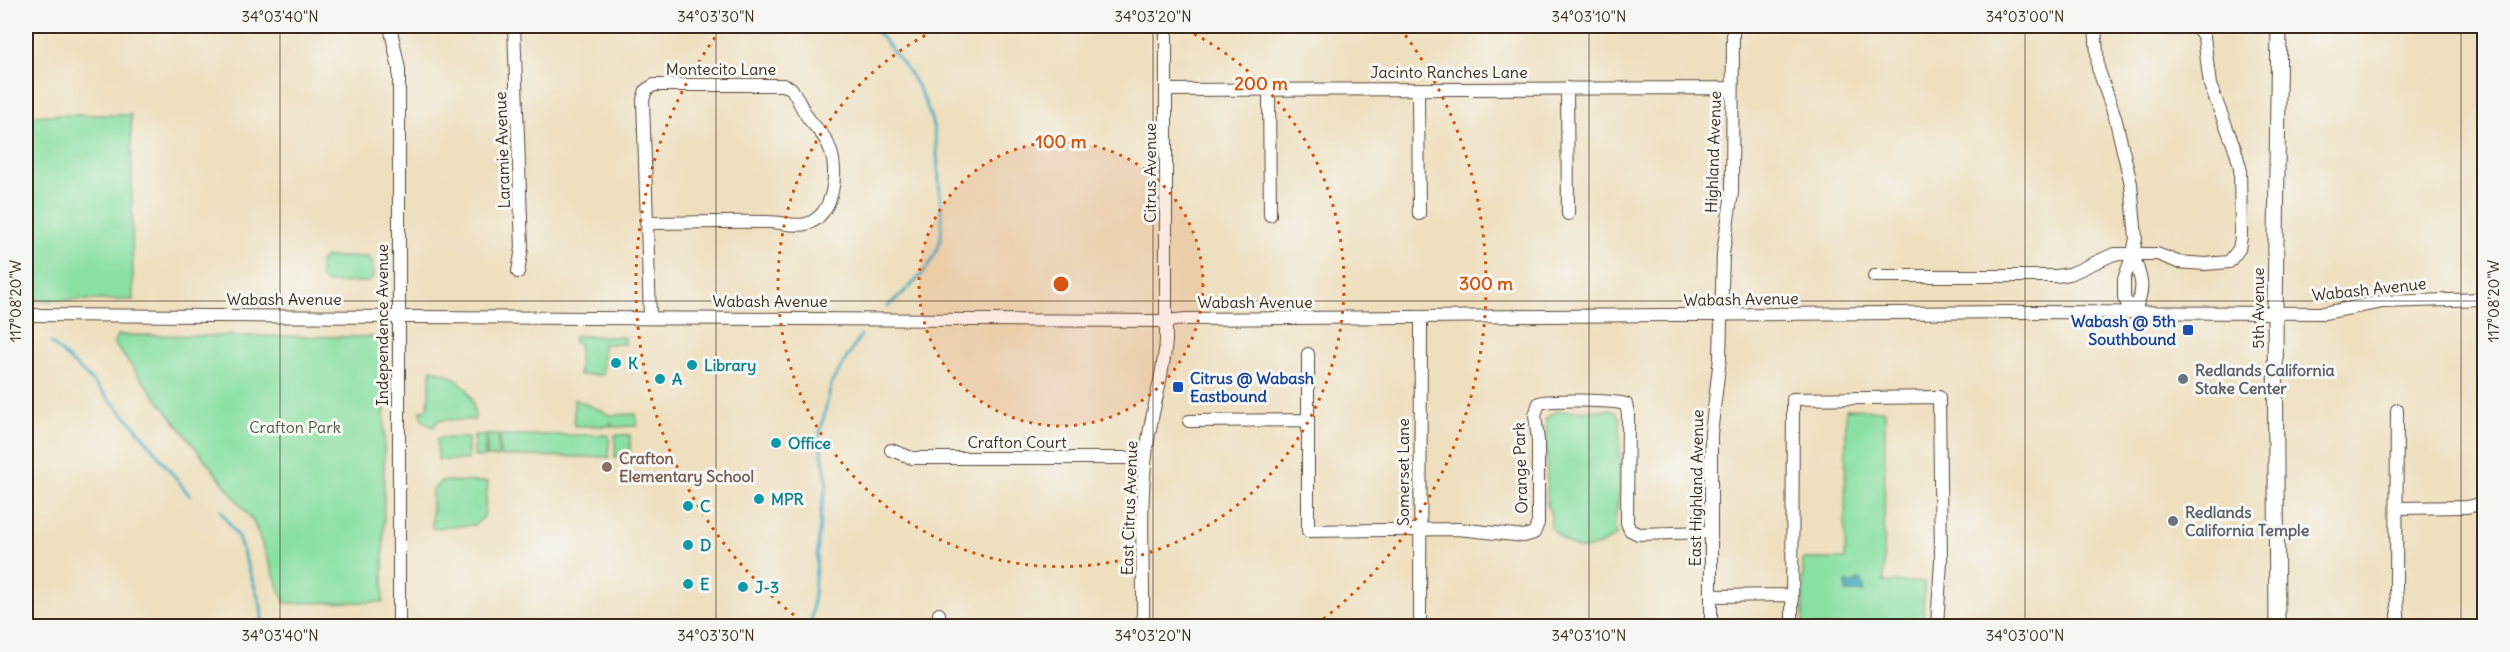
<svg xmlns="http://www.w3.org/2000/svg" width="2510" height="652" font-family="Delius,sans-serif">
<rect width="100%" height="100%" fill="#f6f6f2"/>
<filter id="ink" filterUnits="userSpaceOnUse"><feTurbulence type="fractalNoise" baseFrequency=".0167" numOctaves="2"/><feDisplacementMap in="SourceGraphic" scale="12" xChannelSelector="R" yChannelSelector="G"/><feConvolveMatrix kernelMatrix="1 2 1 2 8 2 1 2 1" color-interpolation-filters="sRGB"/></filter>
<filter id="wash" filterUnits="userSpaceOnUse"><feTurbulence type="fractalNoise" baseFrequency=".008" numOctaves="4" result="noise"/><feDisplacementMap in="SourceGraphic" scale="24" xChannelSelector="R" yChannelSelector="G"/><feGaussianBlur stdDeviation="1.35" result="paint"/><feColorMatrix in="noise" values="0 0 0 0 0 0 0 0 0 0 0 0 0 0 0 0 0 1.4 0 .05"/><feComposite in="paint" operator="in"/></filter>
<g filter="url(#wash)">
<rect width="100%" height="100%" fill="#eedfbe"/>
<!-- green -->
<path fill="#8ae0a3" stroke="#628560" stroke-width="1.5" d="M26,115H131L133,300H35L26,296Z
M325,257H368L372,261L373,278L368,282L326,283L320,278V262Z
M118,335L382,337L385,343L383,602L285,603L253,521L114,344Z
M574,336L625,337V344H603V375H579V344L574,343Z
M431,369C461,377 474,389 475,420H439L433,427C424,423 421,420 421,411L428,408Z
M574,399L611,415L636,414L637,426L612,427L611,423L610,426H574Z
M1846,409L1885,410L1884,582H1924L1923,626H1803V559H1845Z
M1610,410L1616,412L1620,418L1619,495L1615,521L1616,536C1582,555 1577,554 1550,527L1551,516L1547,504L1546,419L1555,411Z
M474,435H485V457H474Z
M487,435H498V457H487Z
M500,435H609V457L500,456Z
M615,435H630V457H615Z
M437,438H468V460H438Z
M441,481L488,482L484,517L475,525L432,528V490Z"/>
<!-- water -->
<path fill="#41a9c1" stroke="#3e6a70" stroke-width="1.5" d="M1857,580H1862L1864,592H1846V583H1857Z"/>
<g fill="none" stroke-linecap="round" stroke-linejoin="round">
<!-- stream -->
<path stroke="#41a9c1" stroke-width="3" d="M872,26C899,57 926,89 934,130C938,151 938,173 940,194C941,213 945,234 936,252C926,275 905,291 888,306
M51,343L87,376L134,425L190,496
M221,511L238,537L261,606L263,626
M811,626L821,511L827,481L819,437L832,382L861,335"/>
</g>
</g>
<g filter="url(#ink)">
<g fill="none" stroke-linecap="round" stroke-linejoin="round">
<defs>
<path id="minor" d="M390,26L399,69V626
M514,26L522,248L518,272
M2095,26L2098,68L2115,117L2131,184L2136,238L2133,254L2124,279V298L2133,312C2147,289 2141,278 2133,254
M1567,88L1568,214
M1418,89L1419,214
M1166,90L1732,88
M1269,90L1270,215
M646,223C687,223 728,221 769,222C781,222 795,227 806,224C834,216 839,172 830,149C826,136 817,130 809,119C802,110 798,98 791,88L783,85H654L646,90L643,100L650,317
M1874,276H2056L2070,274L2114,254H2157L2178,262L2205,264L2229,262L2239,249L2241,237L2240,167L2235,149L2210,85L2204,37L2196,26
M26,315L1166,321L1186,319L2016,312L2324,313L2382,302L2484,299
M1308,354V531L1458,529L1524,536L1534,533L1538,523V441L1535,415L1539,403C1554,399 1610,400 1626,404L1628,414L1627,523L1630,530L1638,534L1710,532
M2397,410L2396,589L2399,626
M1189,421L1308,420
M891,450L912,458H1145
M2397,508L2467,507L2484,503
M1711,596L1792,595
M939,614V626
M1143,626C1144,570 1139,511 1146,455C1150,416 1163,380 1166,341V26
M1420,626L1421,318
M1711,626V434L1720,358L1723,253L1732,193L1733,26
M1792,626L1793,399L1939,397L1941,561L1937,626"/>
<path id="major" d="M2277,626L2275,313L2279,26"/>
</defs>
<!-- minor casing -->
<use href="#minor" stroke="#564536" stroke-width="14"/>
<!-- major casing -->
<use href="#major" stroke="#564536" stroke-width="17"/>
<!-- minor -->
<use href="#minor" stroke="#fff" stroke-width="12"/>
<!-- major -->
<use href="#major" stroke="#fff" stroke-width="15"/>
</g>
</g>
<!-- ticks -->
<path fill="none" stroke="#3b2a1e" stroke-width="1.5" stroke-opacity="0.45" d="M280,26V626M716,26V626M1153,26V626M1589,26V626M2025,26V626M2461,26V626M26,301H2484"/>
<!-- distance rings -->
<circle cx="1061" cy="284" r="142" fill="#d7540e" fill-opacity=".12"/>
<g fill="none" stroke="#d7540e" stroke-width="3" stroke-dasharray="3 6">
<circle cx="1061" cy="284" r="142"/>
<path d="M1178 26A283 283 0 1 1 944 26"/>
<path d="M808 626A425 425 0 0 1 722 28M1400 28A425 425 0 0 1 1314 626"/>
</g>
<!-- markers -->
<g fill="#1a4fb4" stroke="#f6f6f2" stroke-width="2">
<rect x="2182" y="324" width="12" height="12" rx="3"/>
<rect x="1172" y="381" width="12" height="12" rx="3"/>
</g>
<g fill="#0f9aa8" stroke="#f6f6f2" stroke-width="2">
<circle cx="616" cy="363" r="6"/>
<circle cx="692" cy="365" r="6"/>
<circle cx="660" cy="379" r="6"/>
<circle cx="776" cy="443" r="6"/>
<circle cx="759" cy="499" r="6"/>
<circle cx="688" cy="506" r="6"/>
<circle cx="688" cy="545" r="6"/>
<circle cx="688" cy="584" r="6"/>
<circle cx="743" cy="587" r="6"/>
</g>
<g fill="#6b7280" stroke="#f6f6f2" stroke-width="2">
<circle cx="2183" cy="379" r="6"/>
<circle cx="2173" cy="521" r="6"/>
</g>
<circle fill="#8d6e63" stroke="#f6f6f2" stroke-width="2" cx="607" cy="467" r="6"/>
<g text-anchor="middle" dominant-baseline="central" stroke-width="6" stroke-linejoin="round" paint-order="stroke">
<!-- street labels -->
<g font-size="16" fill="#3b2a1e" stroke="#f6f6f2">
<text x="721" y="69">Montecito Lane</text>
<text x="1449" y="72">Jacinto Ranches Lane</text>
<text transform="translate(502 150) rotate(-92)">Laramie Avenue</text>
<text transform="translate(1713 152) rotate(-88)">Highland Avenue</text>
<text transform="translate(1150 173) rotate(-90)">Citrus Avenue</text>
<text transform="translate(2369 289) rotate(-6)">Wabash Avenue</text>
<text x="284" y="299">Wabash Avenue</text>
<text transform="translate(1741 299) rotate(-1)">Wabash Avenue</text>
<text x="770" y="301">Wabash Avenue</text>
<text x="1255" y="302">Wabash Avenue</text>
<text transform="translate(2258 308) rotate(-90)">5th Avenue</text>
<text transform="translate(382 325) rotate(-90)">Independence Avenue</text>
<text x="1017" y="442">Crafton Court</text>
<text transform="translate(1520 468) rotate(-92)">Orange Park</text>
<text transform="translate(1403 472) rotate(-90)">Somerset Lane</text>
<text transform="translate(1696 488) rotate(-89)">East Highland Avenue</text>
<text transform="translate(1129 508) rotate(-88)">East Citrus Avenue</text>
</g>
<!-- transit labels -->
<g font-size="16" font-weight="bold" fill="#164399" stroke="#f6f6f2" text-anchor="end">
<text x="2176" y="321">Wabash @ 5th<tspan x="2176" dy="18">Southbound</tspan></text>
<text x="1190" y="378" text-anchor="start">Citrus @ Wabash<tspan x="1190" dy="18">Eastbound</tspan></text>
</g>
<!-- culture labels -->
<g font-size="16" font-weight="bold" fill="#0d838f" stroke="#f6f6f2" text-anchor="start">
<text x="628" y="363">K</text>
<text x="704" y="365">Library</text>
<text x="672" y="379">A</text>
<text x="788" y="443">Office</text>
<text x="771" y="499">MPR</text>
<text x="700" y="506">C</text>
<text x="700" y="545">D</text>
<text x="700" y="584">E</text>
<text x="755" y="587">J-3</text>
</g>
<!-- worship labels -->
<g font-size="16" font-weight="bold" fill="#5b616d" stroke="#f6f6f2" text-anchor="start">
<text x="2195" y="370">Redlands California<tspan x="2195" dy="18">Stake Center</tspan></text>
<text x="2185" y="512">Redlands<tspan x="2185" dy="18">California Temple</tspan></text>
</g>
<!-- park labels -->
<g font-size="16" fill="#4f583f" stroke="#f6f6f2">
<text x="295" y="427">Crafton Park</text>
</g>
<!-- education labels -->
<g font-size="16" font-weight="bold" fill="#785e54" stroke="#f6f6f2" text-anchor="start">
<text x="619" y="458">Crafton<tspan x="619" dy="18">Elementary School</tspan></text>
</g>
</g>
<circle cx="1061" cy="284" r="9" fill="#d7540e" stroke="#f6f6f2" stroke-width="3"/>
<g font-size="18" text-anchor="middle" font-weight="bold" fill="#d7540e" stroke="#f6f6f2" stroke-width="6" stroke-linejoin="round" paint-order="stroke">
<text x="1261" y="90">200 m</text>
<text x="1061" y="148">100 m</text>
<text x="1486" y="290">300 m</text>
</g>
<!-- margin -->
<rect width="2510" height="652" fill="none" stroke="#f6f6f2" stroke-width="66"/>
<rect x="33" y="33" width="2444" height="586" fill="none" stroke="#3b2a1e" stroke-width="2"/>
<g font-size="15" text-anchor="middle" fill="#3b2a1e">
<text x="280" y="22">34°03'40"N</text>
<text x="716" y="22">34°03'30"N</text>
<text x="1153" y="22">34°03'20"N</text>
<text x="1589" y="22">34°03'10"N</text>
<text x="2025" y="22">34°03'00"N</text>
<text transform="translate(2494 301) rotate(-90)" y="5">117°08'20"W</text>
<text transform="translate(16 301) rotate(-90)" y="5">117°08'20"W</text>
<text x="280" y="641">34°03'40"N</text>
<text x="716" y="641">34°03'30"N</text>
<text x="1153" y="641">34°03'20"N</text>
<text x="1589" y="641">34°03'10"N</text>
<text x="2025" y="641">34°03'00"N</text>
</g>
</svg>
